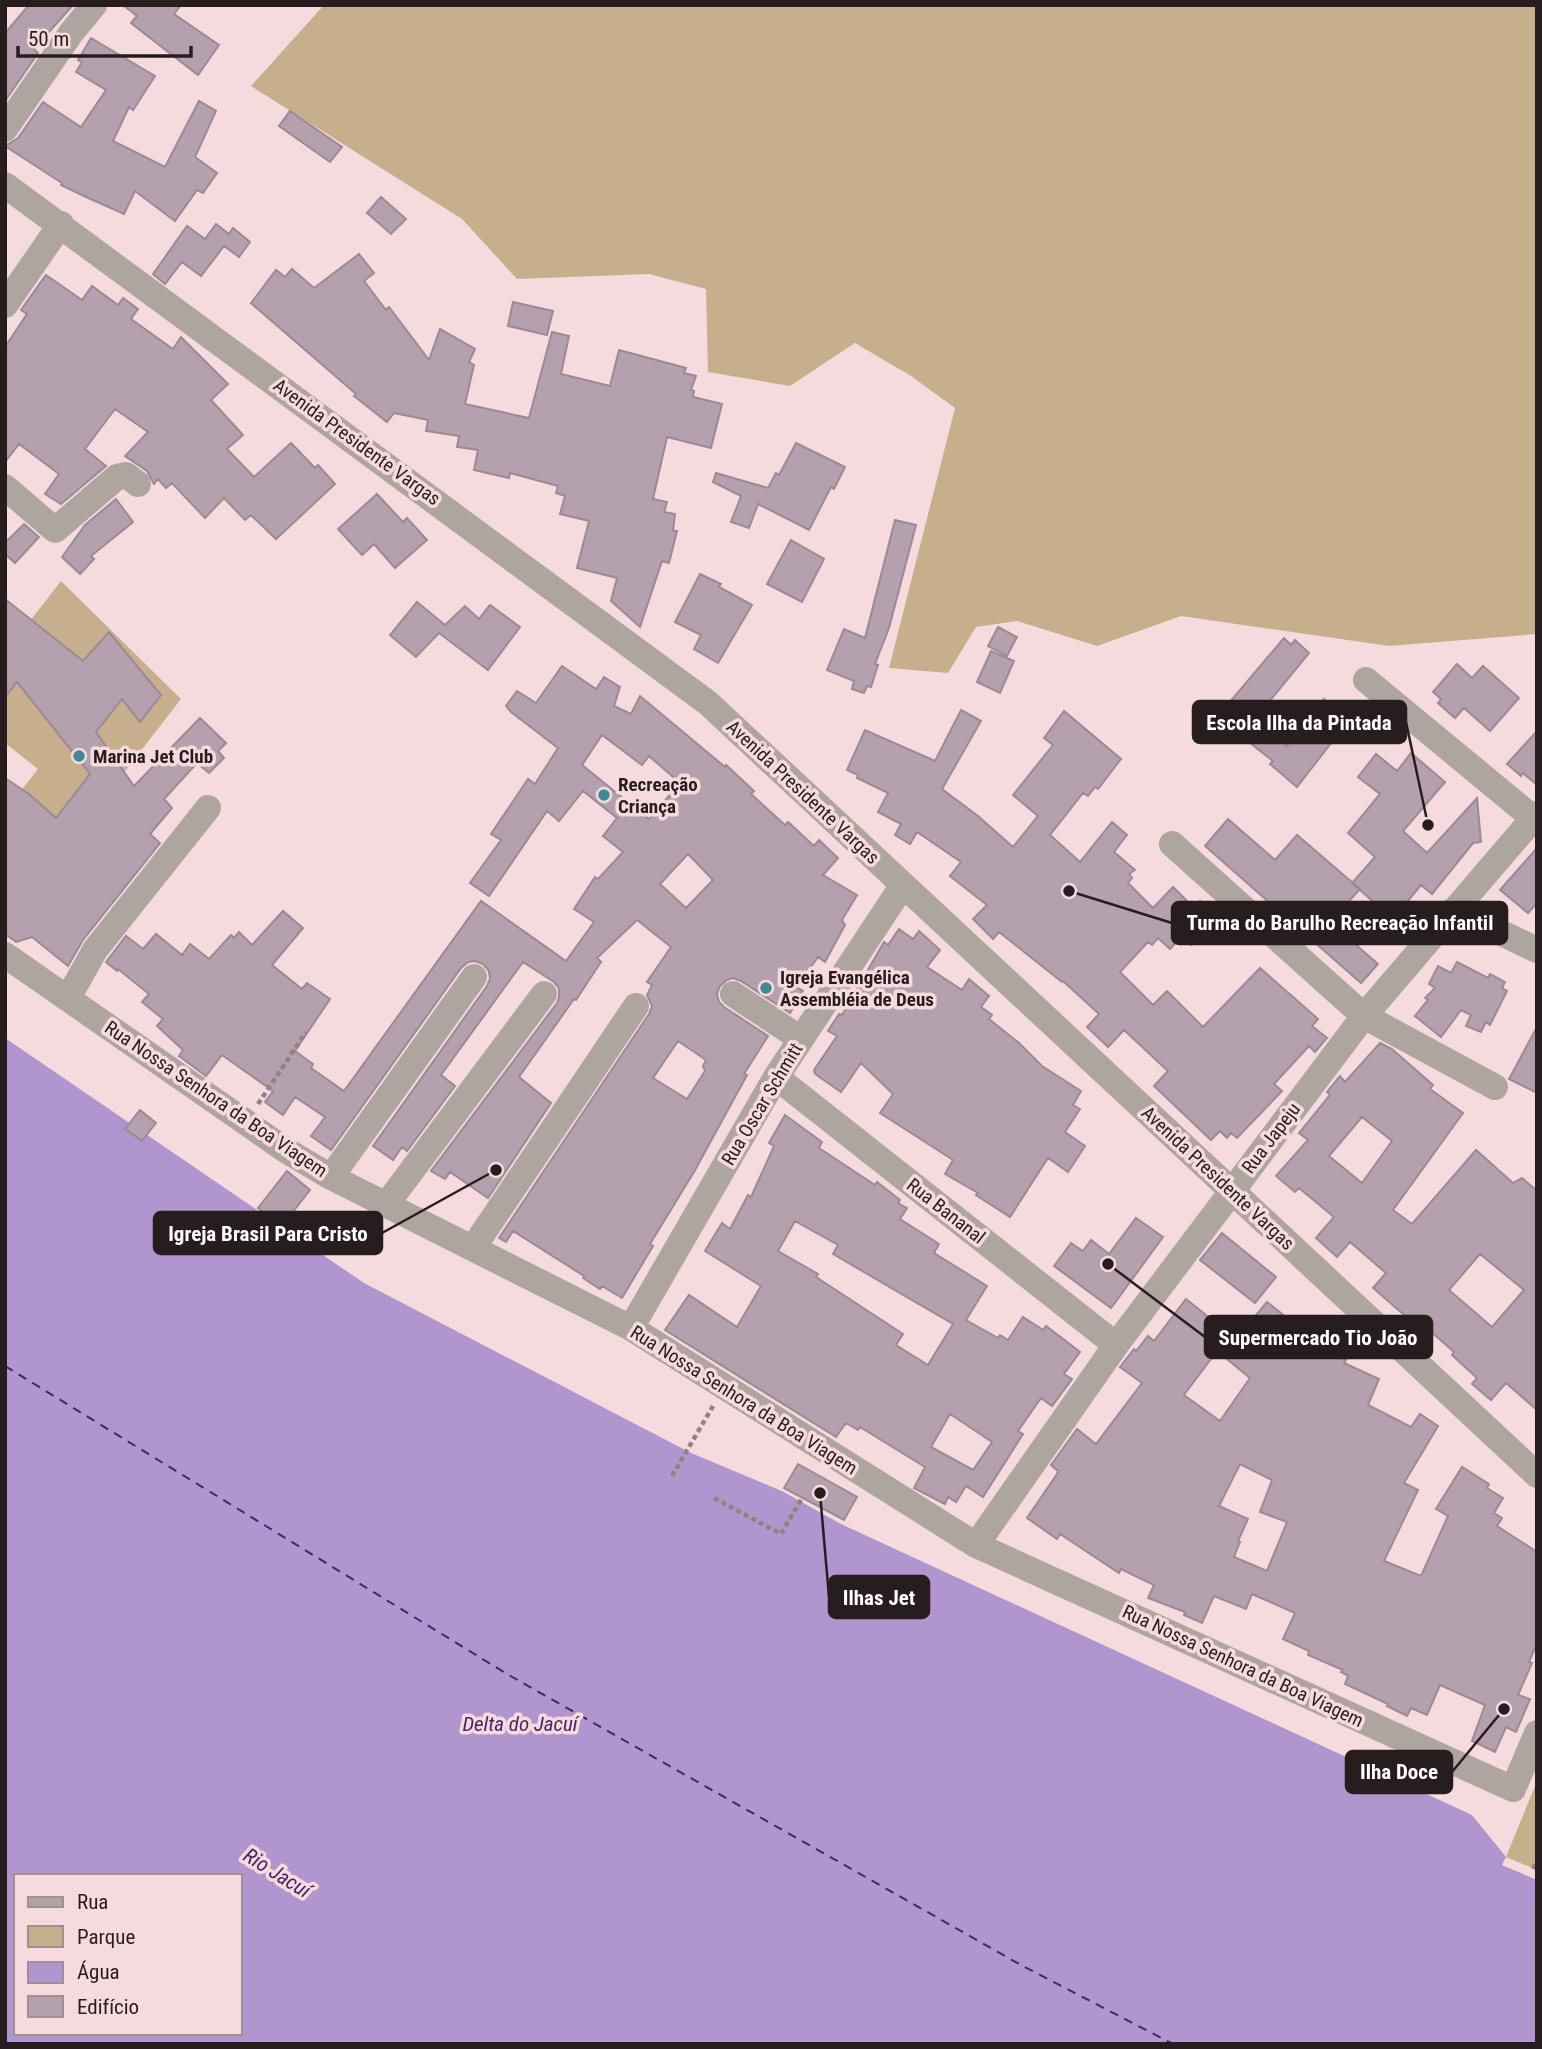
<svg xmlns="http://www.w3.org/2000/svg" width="1542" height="2049" font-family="'Roboto Condensed',sans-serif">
<rect width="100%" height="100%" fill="#f6dbde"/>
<!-- green -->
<path fill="#c7af8e" d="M324,5H1537V634L1389,646L1181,616L1097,646L1017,621L976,627L948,673L889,668L955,408L911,376L855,343L790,386L708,372L706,289L649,274L517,279L462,219L251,86Z
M61,581L181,699L9,921L5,811L38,769L5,743V653Z
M1537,1781V1870L1506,1857Z"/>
<!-- water -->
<path fill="#b095cf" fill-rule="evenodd" d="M5,1038L364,1283L691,1453L782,1491L841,1524L1472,1815L1506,1857L1502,1865L1537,1880V2044H5ZM16,1876H240V2033H16Z"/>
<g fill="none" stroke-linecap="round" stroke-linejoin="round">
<!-- ferry -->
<path stroke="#482469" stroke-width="2" stroke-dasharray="9 7" stroke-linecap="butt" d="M5,1366L507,1674L1021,1965L1173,2044"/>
</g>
<!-- building -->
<path fill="#b5a0ae" stroke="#9d8996" stroke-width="2" fill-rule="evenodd" d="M29,5H73L34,49L38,53L5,101V33Z
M123,5H181L174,14L219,45L198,75L131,23L137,16Z
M91,38L155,76L133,110L129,107L113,141L165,167L199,101L216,111L195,157L217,173L203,193L197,190L175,221L135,191L124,214L86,197L61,185L62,183L5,146L18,138L43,102L81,127L106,90L76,72L82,62L78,60Z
M290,111L342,147L330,162L279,126Z
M381,197L406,219L391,234L367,213Z
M216,224L229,234L233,228L250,242L239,257L224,246L201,276L182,262L165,284L153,274L187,226L205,239Z
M359,254L374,273L364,281L386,310L389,307L429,360L440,329L475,349L469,362L474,365L465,404L529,418L552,332L569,336L561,374L610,386L619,350L686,368L684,373L696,376L691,390L694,391L693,397L722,404L711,448L667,437L653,499L667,502L664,512L675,514L673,531H677L669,563L662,561L640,627L611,601L617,578L577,568L589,521L560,514L565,496L556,493L558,486L510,473L509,478L474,470L478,450L457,447L459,436L426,431L428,420L394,413L387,422L354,396L356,394L251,303L276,270L285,277L292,269L314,288Z
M46,275L82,300L92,286L118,305L123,298L138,309L131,319L173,349L181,337L228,384L211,400L243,435L227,449L254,477L291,443L315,468L318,465L335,484L276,539L251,515L245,520L224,498L205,518L172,483L166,488L158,479L154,484L147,471L125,456L148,432L115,409L85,449L106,466L61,504L45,494L59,474L19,444L5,462V347L27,314L21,310Z
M513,302L553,311L547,335L508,326Z
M796,443L845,467L834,489L831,487L809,530L758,504L749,528L731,522L741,496L713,482L716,473L768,488L776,473L779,475Z
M377,494L403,522L407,518L427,540L395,568L374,544L362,555L338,529Z
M116,499L133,522L91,556L94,559L80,574L62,557L85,525Z
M895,520L916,525L889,628L875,664L878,665L871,687L867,686L864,693L852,689L854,681L827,670L844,629L865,638Z
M24,524L39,537L15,563L5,554V543Z
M791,540L824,559L802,602L767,584Z
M700,574L721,584L719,587L752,605L718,663L694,649L701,635L675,622Z
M5,599L83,661L109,632L161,695L140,722L122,699L96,732L134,786L200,718L226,743L218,751L224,758L209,773L197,763L164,799L172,808L150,834L160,843L83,940L68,966L32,937L16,942L5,934V778L29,794L56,818L90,774L17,682L5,697Z
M417,602L445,625L465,606L479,619L490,605L520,627L488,670L439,633L416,657L390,635Z
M998,627L1017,637L1007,656L988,646Z
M1284,638L1291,645L1295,640L1309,653L1255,719L1287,746L1324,699L1349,720L1297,787L1270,764L1273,761L1217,717Z
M991,651L1014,661L1000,693L977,682Z
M1457,664L1472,678L1483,666L1519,698L1490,731L1464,708L1455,718L1438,703L1441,699L1433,692Z
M562,666L596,689L604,677L620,687L614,706L631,714L640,696L725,767L726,765L754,791L751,794L785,825L788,822L814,846L819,840L838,858L823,875L857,895L842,920L845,925L825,962L818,957L797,987L803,991L790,1013L741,981L733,978L727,980L720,986L717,994L719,1002L724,1007L768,1036L744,1074L747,1075L694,1172L650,1244L653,1246L622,1298L602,1286L600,1289L583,1278L584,1276L513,1231L506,1242L499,1238L649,1014L652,1006L647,995L652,985L647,982L671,947L637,920L597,958L601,962L576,1000L574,999L519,1077L551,1103L488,1198L450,1172L445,1179L431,1171L557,1003L559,997V988L554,982L523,962L441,1075L455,1086L407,1151L402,1147L393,1160L373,1146L487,986L490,979L489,971L483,964L475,961L468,962L461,968L331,1150L311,1136L325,1117L295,1097L283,1115L265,1102L273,1091L222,1055L206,1076L179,1056L183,1050L157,1026L163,1019L142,1002L149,994L118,969L117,971L106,962L126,936L143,949L156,934L182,955L190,944L209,959L231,935L234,938L239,932L252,945L283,911L303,928L272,965L302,989L307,983L330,999L295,1051L313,1064L311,1068L344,1091L481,901L566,961L594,922L574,909L595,877L598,879L623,852L603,836L617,818L583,791L559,821L547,811L489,896L470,883L501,840L491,834L528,779L535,784L558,748L511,712L506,706L517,691L536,703ZM602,735L642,765L649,756L680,783L649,819L582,765ZM688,854L713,880L686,908L660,884ZM678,1041L706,1060L703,1066L705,1071L687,1099L653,1078Z
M961,710L981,721L942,789L978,816L1013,847L1038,816L1013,795L1053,745L1044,738L1064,711L1121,759L1098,789L1095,787L1088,796L1083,793L1050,835L1080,862L1112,822L1127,835L1114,852L1135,870L1129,874L1132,878L1128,883L1153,908L1173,887L1194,908L1200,901L1217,918L1191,945L1182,936L1170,949L1158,938L1152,945L1148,942L1120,972L1153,1005L1167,991L1203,1027L1260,968L1318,1019L1312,1026L1327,1038L1315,1052L1309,1046L1274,1084L1282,1091L1237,1138L1231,1133L1227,1138L1220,1131L1211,1140L1154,1086L1168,1071L1124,1030L1108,1047L1087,1027L1099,1014L1063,981L1062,982L999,932L993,939L973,919L987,905L950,876L961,862L917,832L910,844L895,835L901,824L878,812L888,793L857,778L858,775L847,770L865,730L935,761Z
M1537,731V785L1523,773L1521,776L1507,764Z
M1411,753L1445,782L1403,831L1427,853L1477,798L1481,842L1473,843L1432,894L1421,885L1393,919L1352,883L1375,857L1348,833L1380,794L1358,777L1376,754L1397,771Z
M1228,819L1275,860L1297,835L1360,889L1330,922L1378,964L1361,983L1205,846Z
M1537,848V903L1528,913L1500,890Z
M899,929L913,939L919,931L940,950L927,967L962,990L969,979L989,996L981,1007L992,1015L989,1019L1019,1043L1042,1066L1081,1091L1073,1105L1080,1109L1065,1132L1085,1146L1068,1172L1048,1158L1010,1217L976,1195L978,1193L945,1174L953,1160L880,1113L893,1094L861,1063L841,1092L815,1074L814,1070L837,1036L828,1031L839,1014L842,1015L884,942L888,945Z
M1457,962L1488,978L1490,974L1505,982L1502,988L1507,991L1490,1025L1486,1022L1481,1032L1466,1026L1471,1015L1461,1010L1441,1037L1415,1016L1428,1000L1425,998L1435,988L1429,984L1438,966L1451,973Z
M1537,1027V1093L1509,1079Z
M1380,1043L1392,1049L1433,1085L1430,1089L1463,1113L1393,1210L1412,1224L1476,1150L1513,1183L1522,1178L1537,1191V1410L1506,1383L1491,1400L1472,1384L1477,1378L1452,1355L1454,1352L1420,1322L1417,1326L1373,1288L1386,1273L1350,1242L1337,1257L1316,1238L1334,1217L1299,1188L1295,1192L1276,1176L1308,1140L1299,1133L1330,1095L1327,1092L1340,1076L1345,1082ZM1362,1117L1392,1141L1362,1183L1329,1156ZM1480,1254L1524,1290L1492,1327L1449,1290Z
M140,1110L156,1123L142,1141L125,1129Z
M785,1115L822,1142L819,1148L875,1185L877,1182L900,1200L898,1203L907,1208L900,1219L939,1244L934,1253L987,1286L966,1320L998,1338L1000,1335L1008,1340L1023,1317L1043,1330L1046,1326L1080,1352L1064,1374L1072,1379L1052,1406L1041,1398L1018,1431L1023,1434L983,1497L966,1486L956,1502L948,1497L945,1504L914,1488L925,1467L860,1427L858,1430L846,1423L836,1437L665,1330L689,1295L737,1327L761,1286L705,1251L722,1223L730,1229L748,1195L751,1197L774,1146L769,1143ZM795,1221L838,1245L833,1254L953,1324L928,1365L896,1345L903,1334L816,1277L818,1274L778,1251ZM950,1414L992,1442L973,1470L931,1447Z
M287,1171L310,1190L281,1227L258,1208Z
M1136,1218L1163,1237L1111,1308L1054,1266L1071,1243L1083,1251L1091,1240L1109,1254Z
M1222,1233L1276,1277L1255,1303L1200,1260Z
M1186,1299L1236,1339L1267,1302L1312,1338L1313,1336L1336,1348L1333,1354L1346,1360L1344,1363L1379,1379L1368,1405L1411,1427L1420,1414L1438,1426L1404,1483L1418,1490L1384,1561L1421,1576L1448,1516L1436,1509L1462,1467L1489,1484L1487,1488L1503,1498L1494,1513L1502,1518L1497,1526L1537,1552V1643L1529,1662L1532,1663L1518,1695L1530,1699L1516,1732L1506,1727L1495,1752L1472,1741L1485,1705L1440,1685L1427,1715L1411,1708L1407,1716L1387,1706L1388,1704L1345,1684L1348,1676L1341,1672L1343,1670L1308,1655L1309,1651L1283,1639L1295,1613L1252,1594L1246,1609L1214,1596L1202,1623L1184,1615L1185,1612L1148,1598L1154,1585L1121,1569L1119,1573L1060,1534L1057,1539L1027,1518L1057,1474L1058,1471L1051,1465L1077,1429L1096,1444L1142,1383L1120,1367L1134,1349L1136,1351L1148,1336L1154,1341ZM1217,1351L1250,1378L1220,1421L1184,1395ZM1240,1464L1272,1480L1260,1512L1287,1522L1267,1571L1234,1557L1240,1542L1238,1541L1248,1519L1219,1506Z
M798,1464L857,1497L844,1520L784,1488Z"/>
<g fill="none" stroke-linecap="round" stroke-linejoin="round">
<!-- path -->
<path stroke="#938183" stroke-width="4.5" stroke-dasharray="5 3.5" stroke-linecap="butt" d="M258,1104L306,1032
M250,1242L268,1216
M672,1476L713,1406
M714,1498L781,1534L802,1498
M1533,1869L1537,1861"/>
<!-- minor -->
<path stroke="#afa5a0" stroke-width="26" d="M5,129L71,33L94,5
M5,185L708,703L1537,1475
M5,305L61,224
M5,487L55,530L117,477L126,475L138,484
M1366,680L1533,818
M1172,844L1364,1016L1495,1087
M1454,910L1537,950
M5,955L287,1151L331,1177L631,1328L976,1545L1513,1789L1537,1733
M733,994L801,1039
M68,998L95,950L208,808
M776,1077L1116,1345
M331,1177L474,977
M386,1205L544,994
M473,1248L636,1006
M631,1328L776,1077L903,885
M976,1545L1116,1345L1364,1016L1537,814"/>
</g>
<!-- markers -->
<g fill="#428892" stroke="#f6dbde" stroke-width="2.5">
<circle cx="79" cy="756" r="7"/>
<circle cx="604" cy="795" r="7"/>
<circle cx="766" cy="988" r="7"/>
</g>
<g text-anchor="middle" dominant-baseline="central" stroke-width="7" stroke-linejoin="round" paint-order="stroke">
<!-- street labels -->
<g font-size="19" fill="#271d1e" stroke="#f6dbde">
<text transform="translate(357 442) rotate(36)">Avenida Presidente Vargas</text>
<text transform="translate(803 792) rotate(43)">Avenida Presidente Vargas</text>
<text transform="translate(216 1099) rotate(34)">Rua Nossa Senhora da Boa Viagem</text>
<text transform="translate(762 1104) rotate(-59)">Rua Oscar Schmitt</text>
<text transform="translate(1271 1138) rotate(-53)">Rua Japeju</text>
<text transform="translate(1218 1178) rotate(43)">Avenida Presidente Vargas</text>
<text transform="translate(946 1211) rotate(38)">Rua Bananal</text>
<text transform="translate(744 1400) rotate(32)">Rua Nossa Senhora da Boa Viagem</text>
<text transform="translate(1243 1666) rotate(25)">Rua Nossa Senhora da Boa Viagem</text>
</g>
<!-- poi labels -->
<g font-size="19" font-weight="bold" fill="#271d1e" stroke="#f6dbde" text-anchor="start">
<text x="93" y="756">Marina Jet Club</text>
<text x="618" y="784">Recreação<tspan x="618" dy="22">Criança</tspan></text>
<text x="780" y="977">Igreja Evangélica<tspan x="780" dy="22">Assembléia de Deus</tspan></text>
</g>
<!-- water labels -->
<g font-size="21" font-style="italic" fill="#482469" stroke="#f6dbde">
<text x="520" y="1724">Delta do Jacuí</text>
<text transform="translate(277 1873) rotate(32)">Rio Jacuí</text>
</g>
</g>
<!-- callouts -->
<path fill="none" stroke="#271d1e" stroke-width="2.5" d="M1428 825L1406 722M1069 891L1172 923M496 1170L382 1233M1108 1264L1205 1337M820 1493L829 1597M1504 1709L1452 1772"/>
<g fill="#271d1e" stroke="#f6dbde" stroke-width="2.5">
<circle cx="1428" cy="825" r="7"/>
<circle cx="1069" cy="891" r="7"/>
<circle cx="496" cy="1170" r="7"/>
<circle cx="1108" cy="1264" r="7"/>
<circle cx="820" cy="1493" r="7"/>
<circle cx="1504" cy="1709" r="7"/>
</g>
<g fill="#271d1e" stroke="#271d1e" stroke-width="2.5">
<rect x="1193" y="701" width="213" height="42" rx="7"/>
<rect x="1172" y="902" width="335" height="42" rx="7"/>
<rect x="154" y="1212" width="228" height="42" rx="7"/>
<rect x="1205" y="1316" width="227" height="42" rx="7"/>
<rect x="829" y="1576" width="100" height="42" rx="7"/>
<rect x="1346" y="1751" width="106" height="42" rx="7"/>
</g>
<g font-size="21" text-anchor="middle" font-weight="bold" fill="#fff">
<text x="1299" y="730">Escola Ilha da Pintada</text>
<text x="1340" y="930">Turma do Barulho Recreação Infantil</text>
<text x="268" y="1241">Igreja Brasil Para Cristo</text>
<text x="1318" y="1345">Supermercado Tio João</text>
<text x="879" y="1605">Ilhas Jet</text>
<text x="1399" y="1779">Ilha Doce</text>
</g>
<!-- border -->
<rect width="1542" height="2049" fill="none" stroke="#271d1e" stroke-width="14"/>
<!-- legend -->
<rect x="14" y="1874" width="228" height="161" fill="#f6dbde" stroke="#a38f91" stroke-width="2"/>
<rect x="28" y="1897" width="35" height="10" fill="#afa5a0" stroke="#a38f91" stroke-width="2"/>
<text x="77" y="1909" font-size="21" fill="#271d1e">Rua</text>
<rect x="28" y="1926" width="35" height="21" fill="#c7af8e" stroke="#a38f91" stroke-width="2"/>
<text x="77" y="1944" font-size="21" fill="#271d1e">Parque</text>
<rect x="28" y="1962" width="35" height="21" fill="#b095cf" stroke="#a38f91" stroke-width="2"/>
<text x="77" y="1979" font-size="21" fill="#271d1e">Água</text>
<rect x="28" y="1996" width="35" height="21" fill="#b5a0ae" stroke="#a38f91" stroke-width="2"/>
<text x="77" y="2014" font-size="21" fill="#271d1e">Edifício</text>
<!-- scale -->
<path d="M18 46v10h173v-10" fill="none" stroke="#271d1e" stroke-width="3.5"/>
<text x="28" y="46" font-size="21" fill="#271d1e" stroke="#f6dbde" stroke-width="5" paint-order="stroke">50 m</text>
</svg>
